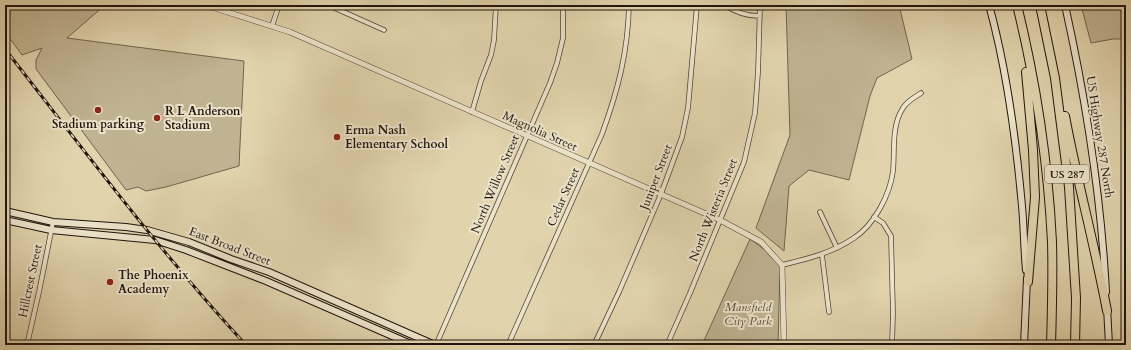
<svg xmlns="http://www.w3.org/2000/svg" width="1131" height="350" font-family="Cardo,serif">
<rect width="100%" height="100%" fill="#e1d4ad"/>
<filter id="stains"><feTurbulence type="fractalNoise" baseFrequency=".005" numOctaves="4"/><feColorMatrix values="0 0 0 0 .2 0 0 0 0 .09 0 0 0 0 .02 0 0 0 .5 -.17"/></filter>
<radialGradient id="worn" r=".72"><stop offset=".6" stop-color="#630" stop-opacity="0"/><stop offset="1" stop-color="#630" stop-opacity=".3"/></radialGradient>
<!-- green -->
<path fill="#c0b392" stroke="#706450" d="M5,5H105L67,38L244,61L239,166L166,187L146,191L138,187L126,190L36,69V60L42,48L22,55L5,32Z
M786,5H899L912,59L877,78L870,96L849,180L809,170L789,186L784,251L756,228L790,135Z
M1081,5H1126V39H1113L1091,43Z
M750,239L769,253L780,266L778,345H702Z"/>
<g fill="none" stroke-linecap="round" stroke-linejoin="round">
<defs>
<path id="minor" d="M328,5L384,30
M725,5C736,13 747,16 760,16
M272,26L279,5
M472,112L481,81L491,55L494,40L496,5
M820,212L837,248
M874,217L883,223L891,236L893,313L892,345
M822,255L829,312
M782,265C807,259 832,253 854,238C874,225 890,195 893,171C895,151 891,126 903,108C907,101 914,98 921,93
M27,345L39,292L53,222
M436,345L550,83L557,63L563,38V5
M508,345L602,134C618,90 628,52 629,5
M594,345L619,292L661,194L682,137L688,108L697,5
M667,345L690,293L744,162L755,113L758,72L760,5"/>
<path id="tertiary" d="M205,5L290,32L720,220L761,242L782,265L784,345"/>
<path id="secondary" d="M989,5C1007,70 1016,139 1022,206C1024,228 1024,249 1026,270
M1065,5C1086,100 1101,195 1106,292
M5,211L53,222L126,227L147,230L189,242L231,259L269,272L435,345
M5,220L51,230L155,240L186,250L266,281L413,345
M1107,307L1109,345
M1024,345L1027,279"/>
<path id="motorway" d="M1017,5C1036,82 1048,162 1052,242C1053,276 1052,311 1051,345
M1040,5L1055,78L1069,187L1076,298L1075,345
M1026,72L1033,150L1035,197L1028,282
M1065,116C1077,181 1095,246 1107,311"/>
</defs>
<!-- minor casing -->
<use href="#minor" stroke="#504435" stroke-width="5.5"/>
<!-- tertiary casing -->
<use href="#tertiary" stroke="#504435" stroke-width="6"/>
<!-- secondary casing -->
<use href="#secondary" stroke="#1f140d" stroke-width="8"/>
<!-- motorway casing -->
<use href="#motorway" stroke="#1f140d" stroke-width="10"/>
<!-- minor -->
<use href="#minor" stroke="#ece3ca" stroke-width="4"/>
<!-- tertiary -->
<use href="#tertiary" stroke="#ece3ca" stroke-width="5"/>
<!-- secondary -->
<use href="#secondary" stroke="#ece3ca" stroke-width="6"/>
<!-- motorway -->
<use href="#motorway" stroke="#e1d4ad" stroke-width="8"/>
<defs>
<path id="rail" d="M5,49C83,149 160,252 246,345"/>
</defs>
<!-- rail casing -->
<use href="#rail" stroke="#1f140d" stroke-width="3"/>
<!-- rail -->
<use href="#rail" stroke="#ece3ca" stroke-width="1.5" stroke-dasharray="4.5" stroke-linecap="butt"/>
</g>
<!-- markers -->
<g fill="#8f2418" stroke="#ece3ca" stroke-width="1.5">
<circle cx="98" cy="110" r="4"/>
<circle cx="157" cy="118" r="4"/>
<circle cx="337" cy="137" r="4"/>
<circle cx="110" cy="282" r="4"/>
</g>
<g text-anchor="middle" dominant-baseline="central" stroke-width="4" stroke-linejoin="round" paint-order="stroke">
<!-- shield labels -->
<rect fill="#ece3ca" stroke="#5c5246" stroke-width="1" x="1045" y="165" width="44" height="18" rx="3"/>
<g font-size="11" font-weight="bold" fill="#1f140d">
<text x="1067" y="174">US 287</text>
</g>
<!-- poi labels -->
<g font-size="12" font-weight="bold" fill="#1f140d" stroke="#ece3ca" text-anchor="start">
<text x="165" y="111">R L Anderson<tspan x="165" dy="14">Stadium</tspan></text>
<text x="98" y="124" text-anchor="middle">Stadium parking</text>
<text x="345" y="130">Erma Nash<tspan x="345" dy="14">Elementary School</tspan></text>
<text x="118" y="275">The Phoenix<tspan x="118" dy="14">Academy</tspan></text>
</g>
<!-- street labels -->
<g font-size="12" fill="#1f140d" stroke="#ece3ca">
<text transform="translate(540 131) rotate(24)">Magnolia Street</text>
<text transform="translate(1100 137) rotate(81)">US Highway 287 North</text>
<text transform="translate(656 177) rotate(-69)">Juniper Street</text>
<text transform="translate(495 184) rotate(-67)">North Willow Street</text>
<text transform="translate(563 197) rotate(-66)">Cedar Street</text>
<text transform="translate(713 210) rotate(-68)">North Wisteria Street</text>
<text transform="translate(230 246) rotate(21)">East Broad Street</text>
<text transform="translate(30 281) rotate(-78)">Hillcrest Street</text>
</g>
<!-- park labels -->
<g font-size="12" font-style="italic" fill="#574c3c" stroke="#ece3ca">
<text x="748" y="307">Mansfield<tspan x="748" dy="14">City Park</tspan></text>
</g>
</g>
<!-- margin -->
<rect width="1131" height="350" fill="none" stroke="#e1d4ad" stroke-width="20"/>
<rect x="6" y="6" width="1119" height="338" fill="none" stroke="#1f140d" stroke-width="2"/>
<rect x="10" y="10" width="1111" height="330" fill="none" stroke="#1f140d"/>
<rect width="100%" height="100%" filter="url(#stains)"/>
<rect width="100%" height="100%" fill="url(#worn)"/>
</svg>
